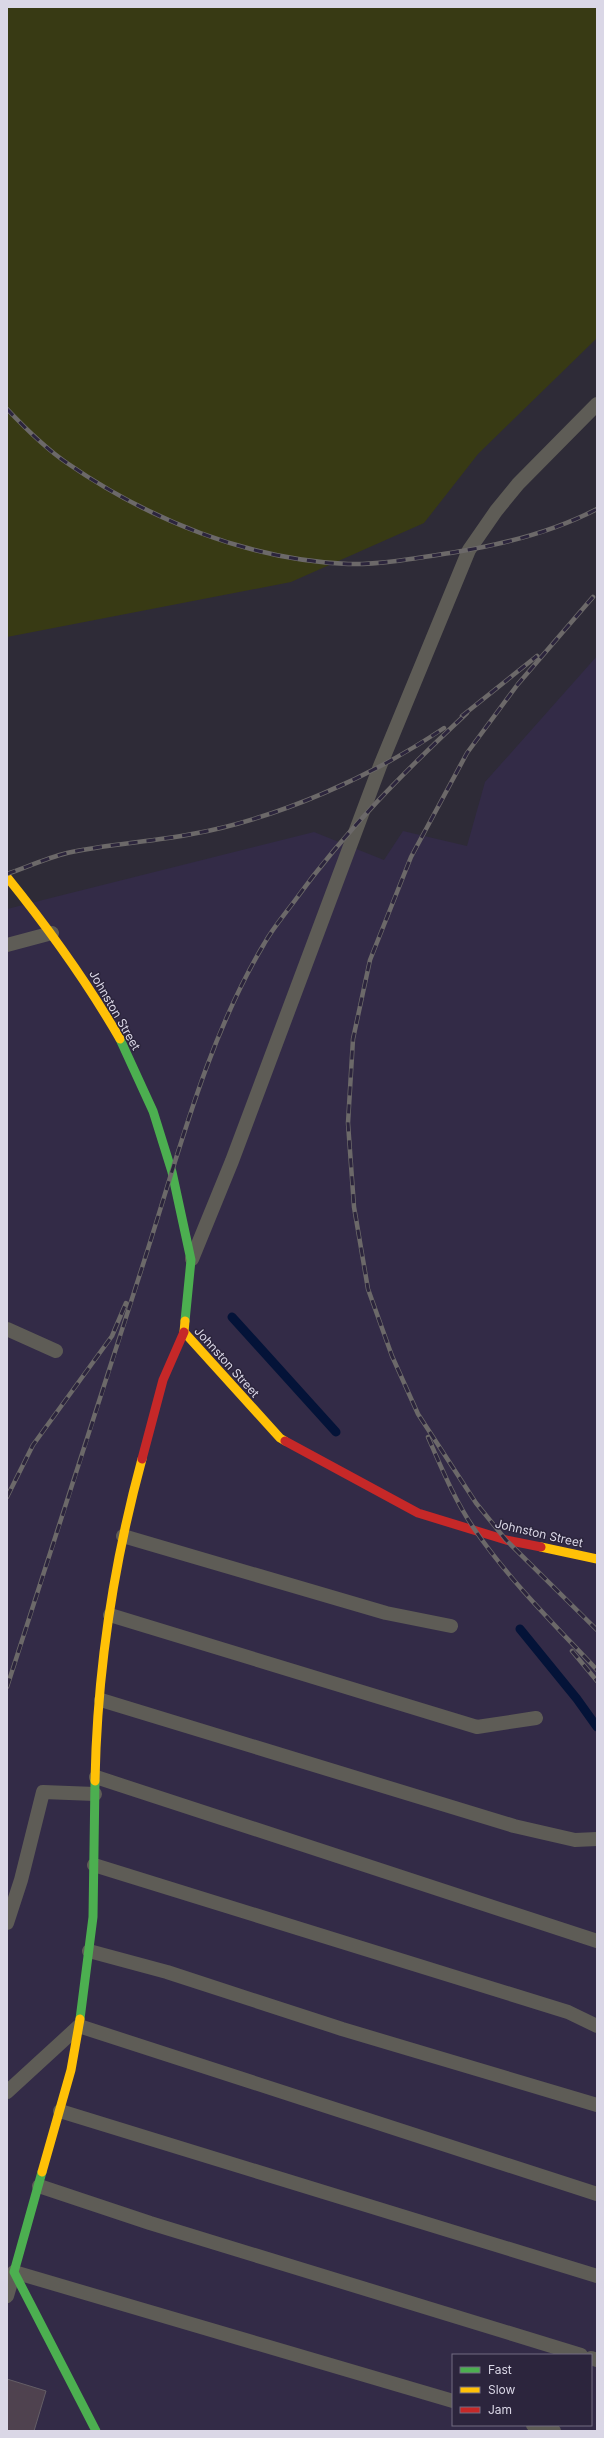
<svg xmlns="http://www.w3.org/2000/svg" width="604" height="2438" font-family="Inter,sans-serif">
<rect width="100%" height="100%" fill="#2e2b37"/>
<!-- built -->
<path fill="#332b47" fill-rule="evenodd" d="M597,656V2431H7V909L314,832L384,860L403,831L467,846L485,782ZM453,2355H591V2425H453Z"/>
<!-- green -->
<path fill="#383a14" d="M7,7H597V338L478,454L424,523L291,582L7,637Z"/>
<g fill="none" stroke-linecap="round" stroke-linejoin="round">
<!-- stream -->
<path stroke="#041338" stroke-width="9" d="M232,1317L336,1432
M520,1629L577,1699L597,1727"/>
</g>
<!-- building -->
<path fill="#4f424f" stroke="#645e66" d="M7,2379L46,2391L34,2431H7Z"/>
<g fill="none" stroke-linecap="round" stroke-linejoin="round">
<!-- lane -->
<path stroke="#5e5c56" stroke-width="14" d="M7,945L52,933
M192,1259L232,1161L380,766L469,550L496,511L518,484L597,404
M7,1329L56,1351
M123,1536L386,1613L451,1626
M110,1615L477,1727L536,1718
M101,1700L514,1826L575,1840L597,1839
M96,1777L597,1941
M94,1865L568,2012L597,2026
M7,1923L21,1880L43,1792L95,1794
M89,1951L167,1972L342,2029L597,2105
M7,2092L79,2026L597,2194
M60,2111L597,2276
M39,2186L150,2223L581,2355
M7,2296L14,2272L453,2401
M591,2358L597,2360
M533,2425L554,2431"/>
<!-- fast -->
<path stroke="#4caf50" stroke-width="9" d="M120,1039L153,1111L172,1172L191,1260L185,1321
M80,2019L93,1917L95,1781
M42,2172L14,2272L96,2431"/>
<!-- slow -->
<path stroke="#ffc107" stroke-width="9" d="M7,877C49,929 87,982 120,1039
M185,1321L184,1332L280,1438L285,1441
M541,1547L597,1559
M95,1781C97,1674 114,1562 142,1459
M42,2172L71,2070L80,2019"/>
<!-- jam -->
<path stroke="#c62828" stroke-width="9" d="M285,1441L418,1513L506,1540L541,1547
M142,1459L163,1380L184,1332"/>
<defs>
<path id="rail" d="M7,409C25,428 45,448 67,463C148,519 248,560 348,564C381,565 424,557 456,552C505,544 553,532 597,509
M593,597L518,684L467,753L411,857L370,960L353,1039L348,1123L354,1207L368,1289L392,1356L418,1414L476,1503L506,1540L597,1630
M462,716L537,656
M7,874C27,867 47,858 67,853C108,844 151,842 192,834C277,819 373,776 444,728
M428,1437C442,1469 455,1501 475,1530C510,1581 555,1625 597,1670
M7,1497L33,1445L112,1336L126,1303
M572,1651L597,1681
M7,1687C54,1542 101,1397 147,1252C180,1148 208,1038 264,944C273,928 285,914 296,899C346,830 405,771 467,713"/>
</defs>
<!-- rail casing -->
<use href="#rail" stroke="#6c6969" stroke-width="4.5"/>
<!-- rail -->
<use href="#rail" stroke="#2c253d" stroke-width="3" stroke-dasharray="9" stroke-linecap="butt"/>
</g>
<g text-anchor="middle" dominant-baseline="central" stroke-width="3" stroke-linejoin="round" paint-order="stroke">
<!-- street labels -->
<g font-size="12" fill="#dad7e6" stroke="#2c253d">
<text transform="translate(115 1010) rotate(60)">Johnston Street</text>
<text transform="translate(227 1362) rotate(48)">Johnston Street</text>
<text transform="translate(539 1533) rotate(13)">Johnston Street</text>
</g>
</g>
<!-- border -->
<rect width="604" height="2438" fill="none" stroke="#dad7e6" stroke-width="16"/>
<!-- legend -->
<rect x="452" y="2354" width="140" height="72" fill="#2c253d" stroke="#726c81"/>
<rect x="460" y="2367" width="20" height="6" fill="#4caf50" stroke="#726c81"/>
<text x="488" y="2374" font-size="12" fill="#dad7e6">Fast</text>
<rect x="460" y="2387" width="20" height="6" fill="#ffc107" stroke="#726c81"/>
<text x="488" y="2394" font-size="12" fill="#dad7e6">Slow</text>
<rect x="460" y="2407" width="20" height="6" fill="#c62828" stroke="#726c81"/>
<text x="488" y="2414" font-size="12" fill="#dad7e6">Jam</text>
</svg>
